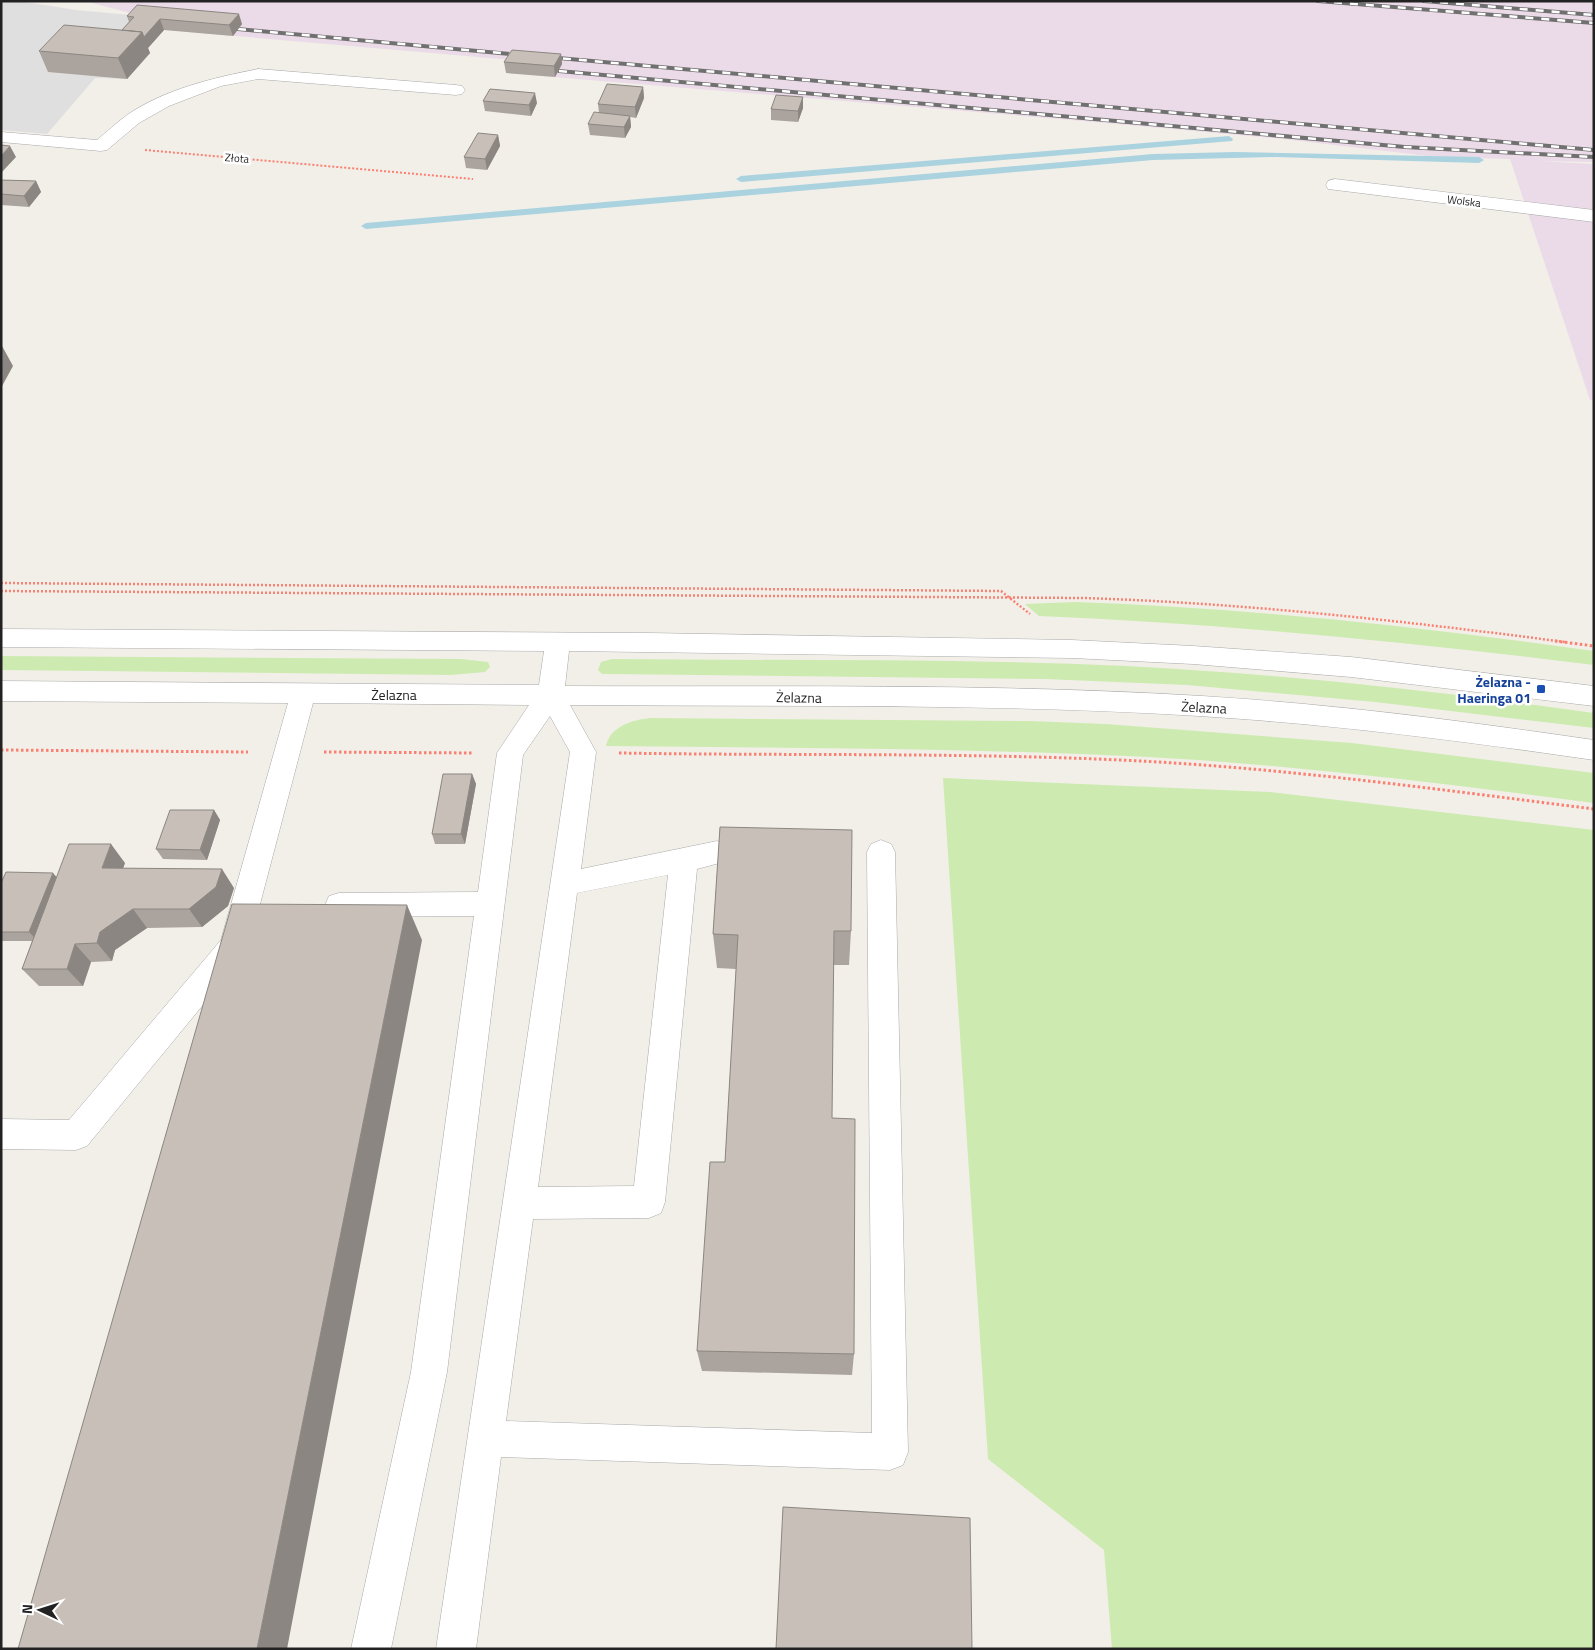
<svg xmlns="http://www.w3.org/2000/svg" width="1595" height="1650" font-family="'Titillium Web',sans-serif">
<rect width="100%" height="100%" fill="#f2efe9"/>
<!-- residential -->
<path fill="#e0dfdf" d="M1,1H19L76,10L141,16L118,50L150,53L127,79L95,78L47,134L1,130Z"/>
<!-- industrial -->
<path fill="#ebdbe8" d="M85,1H1594V162L1538,161L1594,164V400H1590L1510,159L1437,157L1283,139L1083,121L506,73L513,60L131,27L141,16Z"/>
<!-- grass -->
<path fill="#cdebb0" d="M1075,602C1248,608 1422,627 1594,651V665C1409,642 1225,624 1039,616L1025,604Z
M1,656L461,659L488,662L490,667L485,672L451,675L1,670Z
M612,659C784,661 955,658 1126,666C1282,674 1439,691 1594,713V728L1375,702L1187,685L1045,679L609,674H602L598,670L601,662Z
M650,718L1029,721L1106,724L1352,743L1594,773V803C1446,784 1297,765 1148,757C968,748 787,748 606,746C610,726 633,720 650,718Z
M943,778L1270,792L1594,830V1649H1112L1104,1550L988,1459Z"/>
<g fill="none" stroke-linecap="round" stroke-linejoin="round">
<!-- stream -->
<path fill="#aad3df" fill-rule="evenodd" d="M1229,136L1233,139L1232,141L741,182L736,179L741,176Z
M1235,152L1479,157L1484,160L1479,163L1276,157L1153,160L366,229L361,226L366,223L1153,154Z"/>
<defs>
<path id="minor" d="M258,69L456,85L462,86L465,90L462,94L456,95L258,79L221,86L169,106L139,123L107,150L101,151L1,142V132L97,140C107,132 116,123 127,115C165,89 213,78 258,69Z
M1335,179L1594,210V222L1328,189L1326,185L1328,181Z
M1,629L648,633L1072,640L1193,646L1351,657L1594,686V706L1351,677L1193,664L1072,658L569,651L565,686C777,687 990,683 1202,696C1333,704 1464,721 1594,740V760C1463,741 1331,724 1199,716C990,703 780,707 570,705L596,752L581,869L717,841L727,845L731,853L727,861L697,869L665,1202L661,1213L649,1218L533,1219L506,1421L872,1433L867,852L871,844L881,840L891,844L895,852L908,1452L903,1465L890,1470L501,1457L476,1649H436L570,752L550,716L523,755L447,1372L391,1649H351L411,1372L474,916L339,917L329,914L325,905L329,896L339,893L478,892L497,753L529,705L313,703L249,946L244,955L87,1146L76,1150L1,1149V1119L69,1120L221,940L288,703L1,701V681L539,685L544,651L1,647ZM668,875L634,1186L538,1187L577,893Z"/>
</defs>
<!-- minor casing -->
<use href="#minor" stroke="#a9a9a9" stroke-width="1"/>
<!-- path-far2 -->
<path stroke="#fa8072" stroke-width="2" stroke-dasharray="2 2" stroke-linecap="butt" d="M145,150L473,179"/>
<!-- path-far1 -->
<path stroke="#fa8072" stroke-width="2.5" stroke-dasharray="2 2" stroke-linecap="butt" d="M1,583L1001,591L1030,614
M1,591L1083,598C1245,603 1404,621 1565,642"/>
<!-- path -->
<path stroke="#fa8072" stroke-width="3" stroke-dasharray="2.5 2.5" stroke-linecap="butt" d="M1555,641L1594,646
M1,750L248,752
M324,752L473,753
M619,753C792,756 966,752 1140,761C1292,769 1443,790 1594,809"/>
<!-- minor -->
<use href="#minor" fill="#fff" fill-rule="evenodd"/>
<defs>
<path id="rail" d="M1318,1L1594,23
M1424,1L1594,15
M238,29L522,55
M547,57L1594,150
M559,71L1405,147L1594,157"/>
</defs>
<!-- rail casing -->
<use href="#rail" stroke="#707070" stroke-width="4"/>
<!-- rail -->
<use href="#rail" stroke="#fff" stroke-width="2.5" stroke-dasharray="8" stroke-linecap="butt"/>
</g>
<!-- wall -->
<path fill="#aba49e" d="M127,16L242,24L233,36L164,30L148,48L150,53L127,79L48,72L39,51L122,30L129,22Z
M561,54L562,64L555,77L506,73L504,62Z
M643,87L644,98L636,118L630,117L631,127L625,138L590,135L588,124L599,113L598,104Z
M803,97V108L798,122L771,120V109Z
M483,101L537,103L531,116L485,111Z
M498,135L500,146L487,170L466,168L464,157Z
M1,180L36,181L41,192L29,207L1,205Z
M472,774L476,784L465,844H435L432,834Z
M214,810L220,820L207,860L163,859L156,849Z
M720,827L851,931L849,965H833L832,1118L854,1354L852,1375L702,1371L697,1351L725,1162L736,969L717,968L713,934Z
M125,863L123,868L234,888L228,906L202,927L147,928L115,950L112,961L91,962L83,986H39L22,969L32,941H1V883L57,877Z"/>
<!-- shaded-wall -->
<path fill="#8b8681" d="M239,14L242,24L233,36L229,25Z
M160,19L164,30L148,48L150,53L127,79L118,58L142,32Z
M561,54L562,64L555,77L554,66Z
M643,87L644,98L636,118L635,107Z
M535,93L537,103L531,116L529,105Z
M803,97V108L798,122V111Z
M630,116L631,127L625,138L624,127Z
M498,135L500,146L487,170L485,159Z
M10,146L16,157L2,172L1,156Z
M36,181L41,192L29,207L24,196Z
M1,344L13,366L1,388Z
M472,774L476,784L465,844L461,834Z
M214,810L220,820L207,860L200,850Z
M111,844L125,863L116,887L102,868Z
M222,869L234,888L228,906L202,927L189,909Z
M53,873L61,882L38,941L29,932Z
M407,905L422,940L287,1649H257Z
M133,909L147,928L115,950L112,961L97,943L100,932Z
M75,944L91,962L83,986L67,969Z"/>
<!-- building -->
<path fill="#c7bfb8" stroke="#8b8681" d="M137,5L239,14L229,25L160,19L144,37L142,32L122,30L134,17L127,16Z
M64,25L142,32L118,58L39,51Z
M512,50L561,54L554,66L504,62Z
M607,84L643,87L635,107L598,104Z
M490,89L535,93L529,105L483,101Z
M776,95L803,97L798,111L771,109Z
M594,112L630,116L624,127L588,124Z
M478,133L498,135L485,159L464,157Z
M1,145L10,146L1,156Z
M1,180L36,181L24,196L1,194Z
M443,774H472L461,834H432Z
M170,810H214L200,850L156,849Z
M720,827L852,830L851,931H834L832,1118L855,1119L854,1354L697,1351L710,1162H725L738,935L713,934Z
M69,844H111L102,868L222,869L216,887L189,909H133L100,932L97,943L75,944L67,969H22Z
M6,872L53,873L29,932H1V883Z
M232,904L407,905L257,1649H18Z
M783,1507L970,1518L972,1649H776Z"/>
<!-- markers -->
<rect fill="#1a4fb4" stroke="#fff" stroke-width="2" x="1536" y="684" width="10" height="10" rx="2.5"/>
<g text-anchor="middle" dominant-baseline="central" stroke-width="5" stroke-linejoin="round" paint-order="stroke">
<!-- far-street labels -->
<g font-size="11" fill="#222" stroke="#fff">
<text transform="translate(237 158) rotate(5)">Złota</text>
<text transform="translate(1464 201) rotate(7)">Wolska</text>
</g>
<!-- transit labels -->
<g font-size="14" font-weight="bold" fill="#164399" stroke="#fff" text-anchor="end">
<text x="1531" y="681">Żelazna -<tspan x="1531" dy="16">Haeringa 01</tspan></text>
</g>
<!-- street labels -->
<g font-size="14" fill="#222" stroke="#fff">
<text x="394" y="694">Żelazna</text>
<text transform="translate(799 697) rotate(1)">Żelazna</text>
<text transform="translate(1204 707) rotate(3)">Żelazna</text>
</g>
</g>
<!-- border -->
<rect width="1595" height="1650" fill="none" stroke="#222222" stroke-width="5"/>
<!-- north arrow -->
<g transform="translate(40 1610) rotate(274)" stroke="#ffffff" stroke-width="4" paint-order="stroke">
<path d="M0-4L9 19L0 12L-9 19Z" fill="#222222"/>
<text y="-8" font-size="14" font-weight="bold" text-anchor="middle" fill="#222222">N</text>
</g>
</svg>
